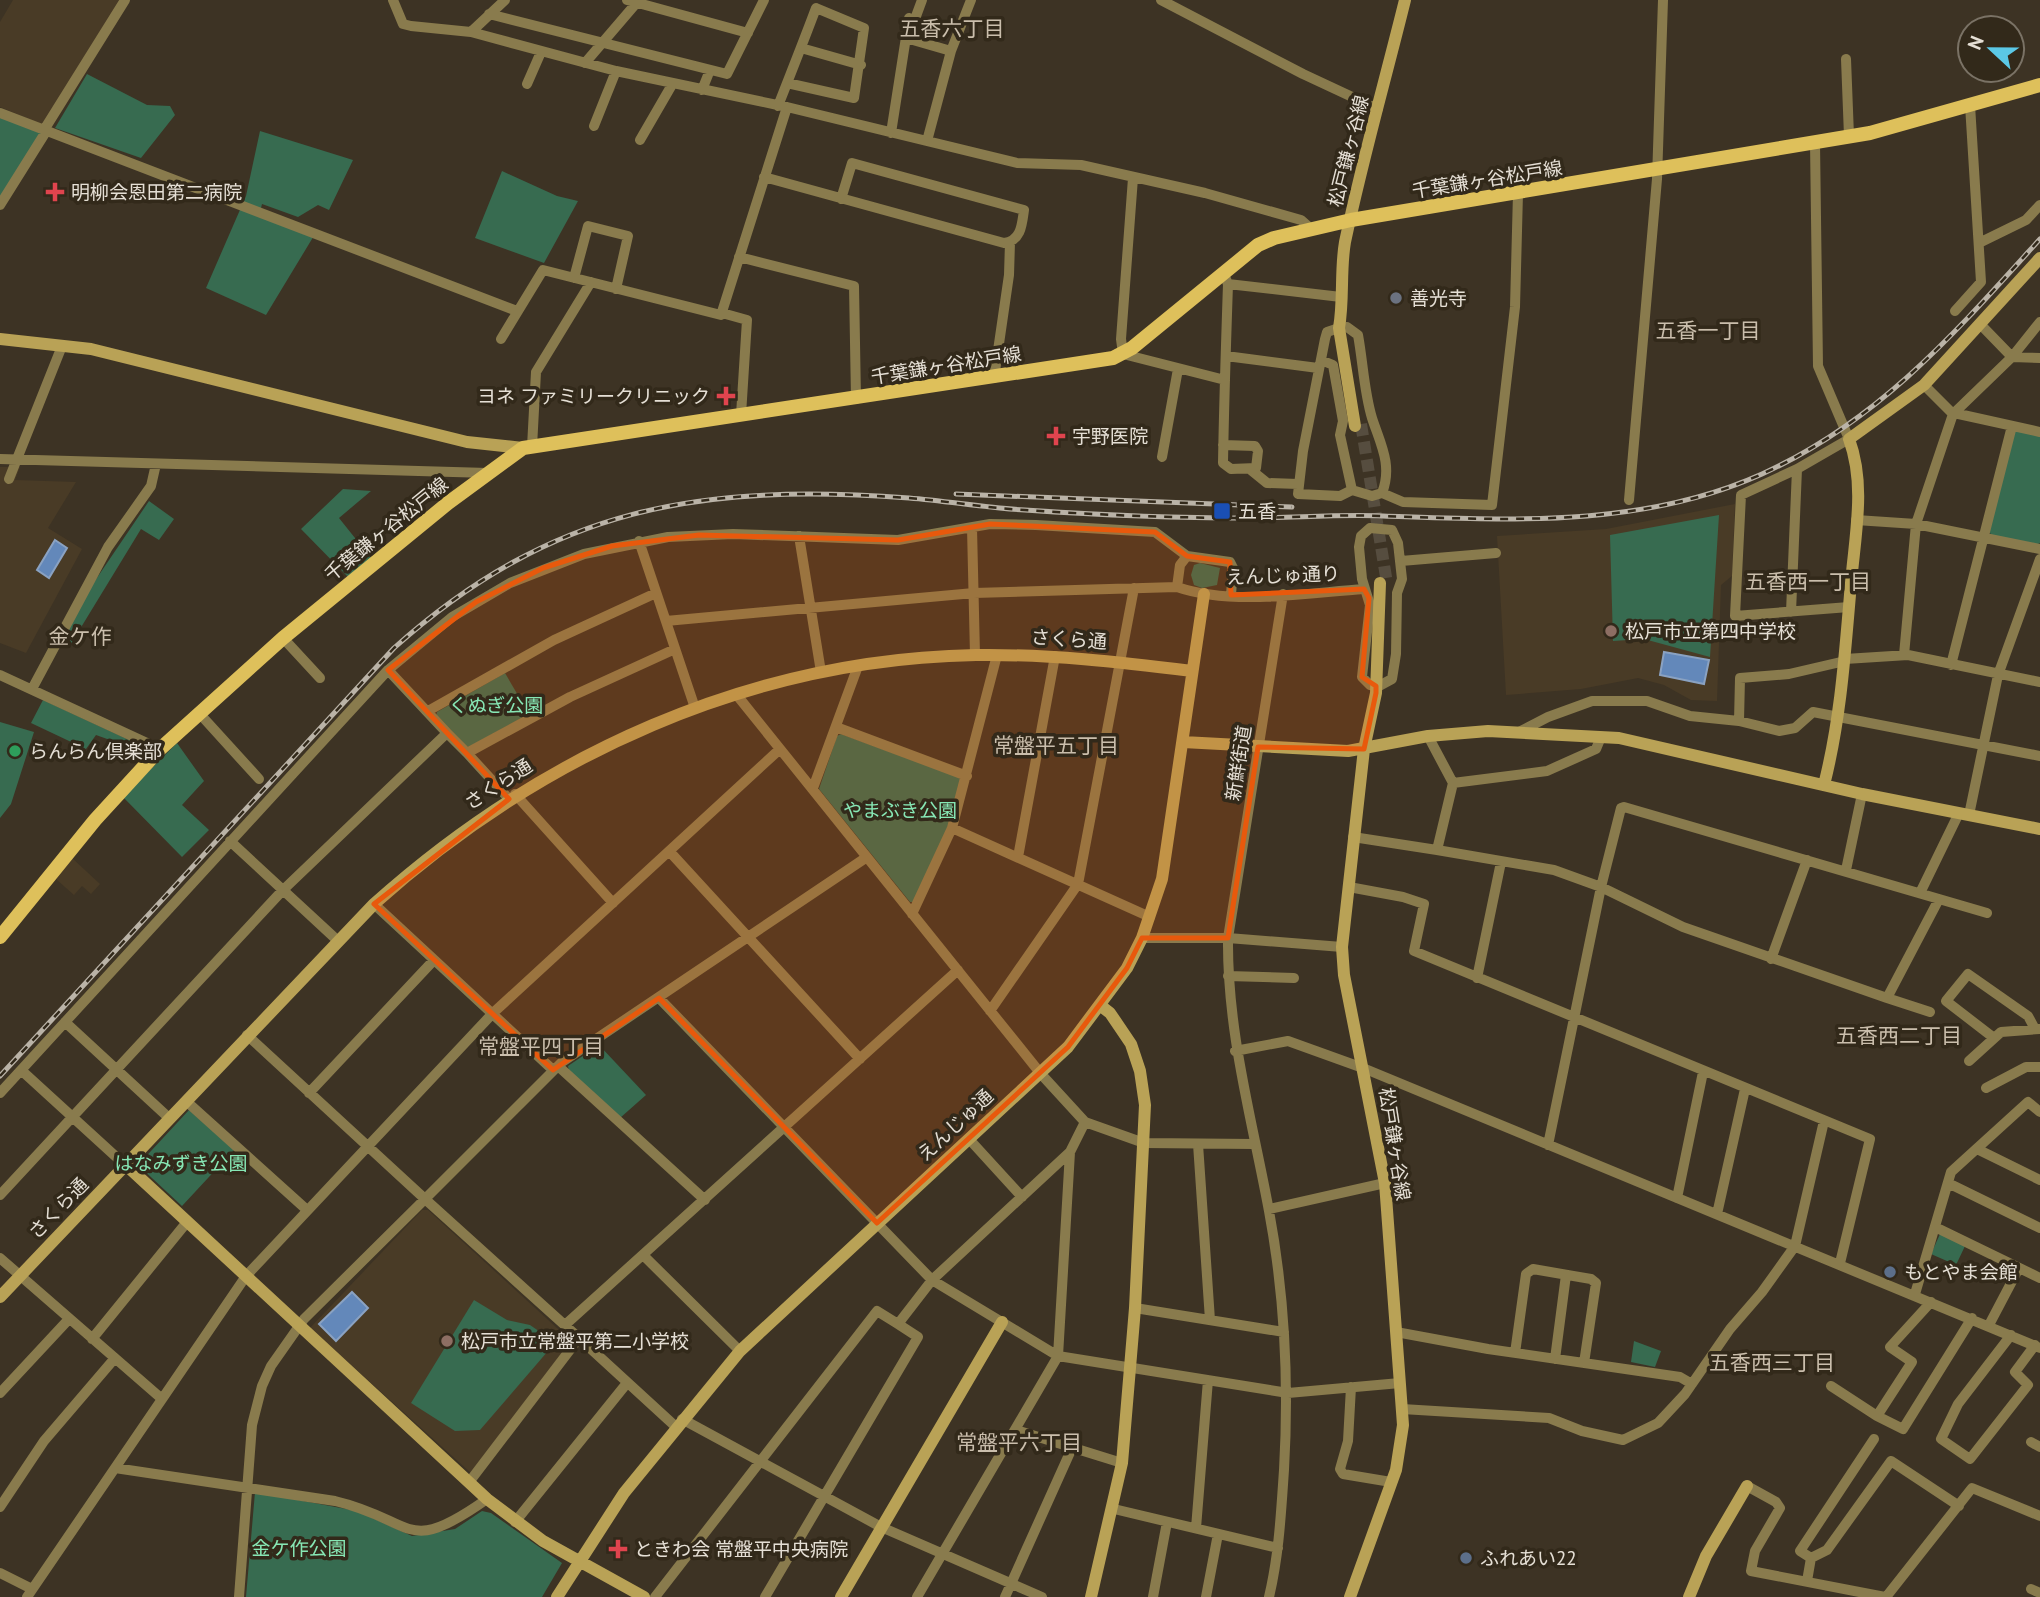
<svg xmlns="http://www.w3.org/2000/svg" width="2040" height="1597" font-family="'PT Sans','Noto Sans JP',sans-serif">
<rect width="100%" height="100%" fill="#3d3324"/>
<!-- built -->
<path fill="#493b26" d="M13,0H119L43,125L0,107V22Z
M0,467H20L15,480L76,482L48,528L82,549L26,653L0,643Z
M1735,504L1732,576L1721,585L1717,701L1691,700L1664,685L1638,678L1581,689L1506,695L1497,536L1606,529Z
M72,858L100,884L91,894L82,886L74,895L57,880V876Z
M422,1210H428L569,1339V1343L471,1473L310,1328Z"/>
<!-- green -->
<path fill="#376b50" d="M87,74L147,105L170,106L175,115L141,158L55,128Z
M0,117L42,132L0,200Z
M260,131L353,160L329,210L318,205L298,217L262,204L260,212L315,234L266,315L206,288L246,196Z
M502,171L557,196L578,201L544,263L475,238Z
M2015,430L2040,436V543L2036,545L1991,535L1989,530Z
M343,489L371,491L339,518L371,558L348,577L301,529Z
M149,501L174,519L159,540L141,529L69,647L58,642L84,597Z
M1719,515L1710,657L1644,639L1613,641L1610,535Z
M1200,563L1220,568L1217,585L1202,588L1194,585L1191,575L1194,565Z
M505,673L529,714L469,747L465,746L436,716L437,712Z
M43,700L140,745L138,750L96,735L86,749L31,723Z
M0,722L34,732L11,804L0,818Z
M841,734L959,777L961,781L951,820L914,902H910L819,789L837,736Z
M177,743L204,781L182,805L209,830L182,857L123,797Z
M599,1045L646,1095L620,1118L569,1071L568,1066Z
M189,1110L234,1150L182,1206L138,1165Z
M1940,1234L1965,1246L1956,1265L1931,1254Z
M474,1300L507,1320L530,1325L546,1336L548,1351L480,1430L455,1431L411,1403Z
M1634,1341L1661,1351L1655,1367L1631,1362Z
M255,1492L357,1511L412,1536L455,1529L482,1511L491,1513L562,1563L542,1597H246Z"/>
<!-- water -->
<path fill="#6388ba" stroke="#8aa2c2" stroke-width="2" d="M55,540L67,548L49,578L37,570Z
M1664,652L1709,660L1704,684L1660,675Z
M352,1292L368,1308L336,1341L319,1324Z"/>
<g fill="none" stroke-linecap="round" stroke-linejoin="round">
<!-- secondary-tunnel -->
<path stroke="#564d3f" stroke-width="12" stroke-dasharray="12 6" stroke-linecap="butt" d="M1361,424L1387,583"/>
<!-- street -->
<path stroke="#897b4d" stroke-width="10" d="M393,0L403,24L411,26L471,32L616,71L787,107L1017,163L1081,165L1205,193L1301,220L1310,228
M627,0L748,33
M1161,0L1303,74L1378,109
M489,14L727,74L764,0
M915,19L922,0
M471,32L505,0
M906,38L951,51
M801,48L861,65
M1846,59L1849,136
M585,63L639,0
M527,84L541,52
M702,90L710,70
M778,106C791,73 804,40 816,8L864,28L854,98L787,83
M0,113L517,311
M594,126L616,71
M44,130L125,0
M891,133L909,18
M640,140L673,83
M927,141L951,51L971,0
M1815,143L1818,366L1849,439L1797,469L1741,495L1735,616L1849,607
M764,177L1004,243C1021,241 1022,225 1024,210L852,163L841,199
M1133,178L1121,339L1123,354L1225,380
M0,205L47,130
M1979,243L2026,220L2040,205
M739,257L854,286L856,399
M574,278L588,226L628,236L616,289
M1228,284L1341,297
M1955,311L1981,282L1970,105
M722,313L747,320L741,415
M1981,325L2012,357L2040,358
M1347,327L1358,335C1363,362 1364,392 1372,418C1380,443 1393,465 1382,493
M1339,328L1327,332L1325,339L1303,451L1298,494L1340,496L1352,490
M501,339L543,270L721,315L787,107
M1226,356L1318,368
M1321,360L1333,365L1343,421L1340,435L1352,490L1372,496L1382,493L1403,502L1492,505L1515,307L1518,193
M994,378L1009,275L1010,242
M1924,385L1953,414
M1954,413L2040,432
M1223,445L1255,446L1258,451L1256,468L1231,469L1223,463C1224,403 1226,343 1228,284L1223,272
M532,447L536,372L591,282
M1162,457L1178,369
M0,459L488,473
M1251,470L1267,483L1298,484
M9,479L62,346
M1629,500L1657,179L1663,0
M1856,520L1916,524L2040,549
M972,528L975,655
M799,536L821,672
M639,541L695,708
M1401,561L1496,553
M1177,587L1180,565L1187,556L1230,562L1233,568L1231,595
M1791,612L1797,469
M666,621L974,593L1177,587C1232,606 1306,593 1364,589
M283,638L320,678
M1904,655L1916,524L1953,414L2012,357L2040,322
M1845,659L1908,655L2040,682
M1951,665L2012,426
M388,670L447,733
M0,675L160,749
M1376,686L1370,685L1362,677L1370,605L1362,579L1359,547L1361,536L1370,528L1392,530L1398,543L1402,579L1397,593L1396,654L1392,679L1379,686
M32,689L108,547L151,486L156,464
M736,694L1041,1074L1085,1122
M428,711L554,640L656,593
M199,713L259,779
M1739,721L1740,678L1789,674L1845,661
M836,727L967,776
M1519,732L1548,717L1592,701H1647L1690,716L1739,721L1779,731L1795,728L1813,712L2040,756
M1428,736L1453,783L1437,850L1554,870L1601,887L1548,1145
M467,753L509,799
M1453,783L1547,771L1596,749L1601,737
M813,788L858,666
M515,794L613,903
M1624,807L1939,899L1887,998L1683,927L1601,887L1621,808Z
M1969,815L1998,675L2040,559
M952,828L1150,917
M1353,837L1437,850
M230,841L337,940
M670,852L860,1059
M1018,857L1055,656
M1846,870L1862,794
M1349,887L1403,897L1424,904L1414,951L1870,1139L1840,1263
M1920,893L1959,813
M1939,899L1987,913
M374,904L553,1070
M912,914L952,828L997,655
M1142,938H1228L1342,947
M1771,959L1807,860
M1228,976L1294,978
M1477,978L1501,862
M659,998L932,1280L1058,1356L1288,1393L1400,1383
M1887,998L1930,1012
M990,1011L1078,884L1134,588
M65,1022L169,1118
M247,1035L425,1199L562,1062L867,857
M1994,1038L1946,1001L1968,974L2028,1016L2035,1029
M1235,1051L1288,1041L1363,1068L2040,1348
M1969,1061L2001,1032L2039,1029
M558,1066L705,1200
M21,1070L125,1165
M1986,1088L2026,1067H2040
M0,1093L388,670L452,617L510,583L584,554L668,537L733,534L898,540L990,524L1036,525L1155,532L1187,556
M309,1093L434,960
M186,1101L307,1210
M969,1139L1022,1197
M1198,1144L1210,1320
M1977,1149L2040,1180
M1948,1183L2040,1228
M0,1195L282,891L447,733L467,753L570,697L675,649
M1677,1198L1703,1072
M1269,1209L1385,1183
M1717,1214L1745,1089
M1935,1227L2040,1278
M644,1256L740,1351
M0,1258L162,1399
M1915,1294L1951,1172L2028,1102L2040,1112
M1135,1308L1284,1332
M565,1325L958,970
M1989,1325L2019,1268
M1396,1332L1488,1349L1680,1377L1692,1384
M2011,1335L1958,1404L1941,1439L1970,1459L2028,1385L2015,1372L2035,1345
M579,1338L675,1426
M92,1339L187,1222
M1515,1353L1526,1274L1533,1269L1591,1279L1596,1283L1584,1363
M1555,1359L1566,1275
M1831,1386L1877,1416L1912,1362L1890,1347L1931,1302
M1351,1387L1348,1441L1340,1469L1343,1474L1391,1482
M0,1393L69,1319
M1402,1409L1549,1418L1582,1431L1623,1440L1658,1423L1685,1394L1730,1329L1762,1292L1795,1246L1824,1121
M1877,1416L1903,1429L1972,1318
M682,1419L881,1527L1042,1597
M1016,1430L1122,1463
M2031,1442L2040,1447
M115,1468L335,1501C416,1520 404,1558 487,1499
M1747,1486L1776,1502L1780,1508L1755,1551L1751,1571L1885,1597
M0,1507L44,1441L115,1358
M1114,1509L1278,1548
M515,1522L627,1383
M1196,1528L1208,1380
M1811,1558L1827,1550L1891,1461L1959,1506
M0,1573L32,1589
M1807,1581L1811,1558L1800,1551L1874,1439
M2031,1589L2040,1593
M27,1597L246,1276L493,1013L780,749
M239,1597L252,1425L262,1386L271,1366L304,1319L425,1199L579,1338L470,1481
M655,1597L877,1311L898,1324
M765,1597L918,1337L898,1324L932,1280L1070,1152L1085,1122L1144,1143L1254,1144
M917,1597L1058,1356L1070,1152
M1005,1597L1072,1448
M1153,1597L1167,1522
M1206,1597L1218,1534
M1269,1597C1279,1555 1281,1513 1284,1470C1289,1383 1285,1297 1269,1211C1252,1119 1227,1032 1228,938L1283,594
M1886,1597L1972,1488L2040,1516"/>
<!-- secondary -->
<path stroke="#b9a256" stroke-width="12" d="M0,339L91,349L467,442L523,448
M1355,426L1339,328C1344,299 1340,271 1345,242C1362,161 1385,81 1405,0
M1183,742L1348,751L1428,736L1488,731L1619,738L1862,794L2040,829
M1824,785C1841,718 1845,652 1851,583C1855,535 1866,485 1849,439L1924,385L2040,258
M126,1165L487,1499L543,1541L644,1597
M0,1297L374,904C540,755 750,659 976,655C1049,654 1120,662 1192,671
M557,1597L624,1493L740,1351L1068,1047L1127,968L1142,938L1162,879L1204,594
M841,1597L1002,1322
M1091,1597L1122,1463L1135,1308L1145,1105L1140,1071L1131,1044L1110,1013L1101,1006
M1350,1597L1396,1470L1403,1425L1385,1183L1344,975L1342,947L1364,749L1376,693L1380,583
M1689,1597L1706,1556L1747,1486"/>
<!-- primary -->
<path stroke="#dec05b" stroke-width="14" d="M0,937L95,820L160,749L283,638L448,503L523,448L1113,358L1132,348L1258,245L1274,238L1351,220L1870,133L2040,85"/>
<defs>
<path id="rail" d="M956,494L1292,507
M0,1076L394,648C553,506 702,483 909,498C948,501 986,508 1025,510C1099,515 1174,518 1249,518C1294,518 1338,514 1383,516C1511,520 1642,528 1762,474C1880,420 1955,333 2040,239"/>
</defs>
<!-- rail casing -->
<use href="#rail" stroke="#bab3a7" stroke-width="5"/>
<!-- rail -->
<use href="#rail" stroke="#32291a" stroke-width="2.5" stroke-dasharray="8" stroke-linecap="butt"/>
</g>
<!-- marked area -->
<path fill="#e8590c" fill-opacity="0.2" stroke="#e8590c" stroke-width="5" stroke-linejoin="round" d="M990,524L1155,532L1187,556L1230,562L1231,595L1364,589L1369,598L1362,677L1376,686V693L1364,749L1258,747L1228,938H1142L1127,968L1068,1047L877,1223L659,998L553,1070L374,904L509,799L388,670L476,602L543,568L612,546L699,535L898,540Z"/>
<!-- markers -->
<g fill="#e0444e" stroke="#32291a" stroke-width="2.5">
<path d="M51.5 181.5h7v7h7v7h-7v7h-7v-7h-7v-7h7z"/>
<path d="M722.5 385.5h7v7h7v7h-7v7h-7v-7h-7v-7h7z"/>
<path d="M1052.5 425.5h7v7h7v7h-7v7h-7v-7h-7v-7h7z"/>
<path d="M614.5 1538.5h7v7h7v7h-7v7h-7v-7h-7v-7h7z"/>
</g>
<circle fill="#6b7280" stroke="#32291a" stroke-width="2.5" cx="1396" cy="298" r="7"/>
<rect fill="#1a4fb4" stroke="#32291a" stroke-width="2.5" x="1213" y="502" width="18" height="18" rx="3.5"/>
<g fill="#8d6e63" stroke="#32291a" stroke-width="2.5">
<circle cx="1611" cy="631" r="7"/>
<circle cx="447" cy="1341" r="7"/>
</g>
<circle fill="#2e9e5b" stroke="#32291a" stroke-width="2.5" cx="15" cy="751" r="7"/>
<g fill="#5c6f8a" stroke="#32291a" stroke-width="2.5">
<circle cx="1890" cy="1272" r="7"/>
<circle cx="1466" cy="1558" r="7"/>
</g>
<g text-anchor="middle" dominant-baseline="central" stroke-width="7" stroke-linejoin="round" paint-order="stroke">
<!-- street labels -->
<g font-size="19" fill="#e5dfd5" stroke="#32291a">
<text transform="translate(1348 151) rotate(-76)">松戸鎌ヶ谷線</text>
<text transform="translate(1487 179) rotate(-9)">千葉鎌ヶ谷松戸線</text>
<text transform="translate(946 365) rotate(-9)">千葉鎌ヶ谷松戸線</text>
<text transform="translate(386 529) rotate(-39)">千葉鎌ヶ谷松戸線</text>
<text transform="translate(1283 575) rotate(-2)">えんじゅ通り</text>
<text transform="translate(1069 639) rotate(4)">さくら通</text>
<text transform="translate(1238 763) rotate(-81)">新鮮街道</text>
<text transform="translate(498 784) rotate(-33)">さくら通</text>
<text transform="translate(955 1125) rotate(-43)">えんじゅ通</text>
<text transform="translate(1395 1144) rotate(81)">松戸鎌ヶ谷線</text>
<text transform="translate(58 1208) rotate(-46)">さくら通</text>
</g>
<!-- poi labels -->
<g font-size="19" fill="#e5dfd5" stroke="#32291a" text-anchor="start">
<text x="71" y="192">明柳会恩田第二病院</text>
<text x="1410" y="298">善光寺</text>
<text x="710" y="396" text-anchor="end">ヨネ ファミリークリニック</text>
<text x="1072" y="436">宇野医院</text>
<text x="1238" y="511">五香</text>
<text x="1625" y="631">松戸市立第四中学校</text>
<text x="29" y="751">らんらん倶楽部</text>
<text x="1904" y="1272">もとやま会館</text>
<text x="461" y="1341">松戸市立常盤平第二小学校</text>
<text x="634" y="1549">ときわ会 常盤平中央病院</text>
<text x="1480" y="1558">ふれあい22</text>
</g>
<!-- park labels -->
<g font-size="19" fill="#87e7b5" stroke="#32291a">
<text x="496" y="705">くぬぎ公園</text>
<text x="900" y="810">やまぶき公園</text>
<text x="181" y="1163">はなみずき公園</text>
<text x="299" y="1548">金ケ作公園</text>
</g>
<!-- neighbourhood labels -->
<g font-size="21" fill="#cabeac" stroke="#32291a">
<text x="952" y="28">五香六丁目</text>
<text x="1708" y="330">五香一丁目</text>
<text x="1808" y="581">五香西一丁目</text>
<text x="80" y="636">金ケ作</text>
<text x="1056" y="745">常盤平五丁目</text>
<text x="1899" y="1035">五香西二丁目</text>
<text x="541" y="1046">常盤平四丁目</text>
<text x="1772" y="1362">五香西三丁目</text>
<text x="1019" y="1442">常盤平六丁目</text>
</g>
</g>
<!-- north arrow -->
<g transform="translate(1991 49) rotate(292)"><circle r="33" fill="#32291a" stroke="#7a7265" stroke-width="2"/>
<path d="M0-5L12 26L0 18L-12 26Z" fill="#5bc8e6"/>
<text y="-10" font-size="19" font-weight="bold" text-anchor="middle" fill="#e5dfd5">N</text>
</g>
</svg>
